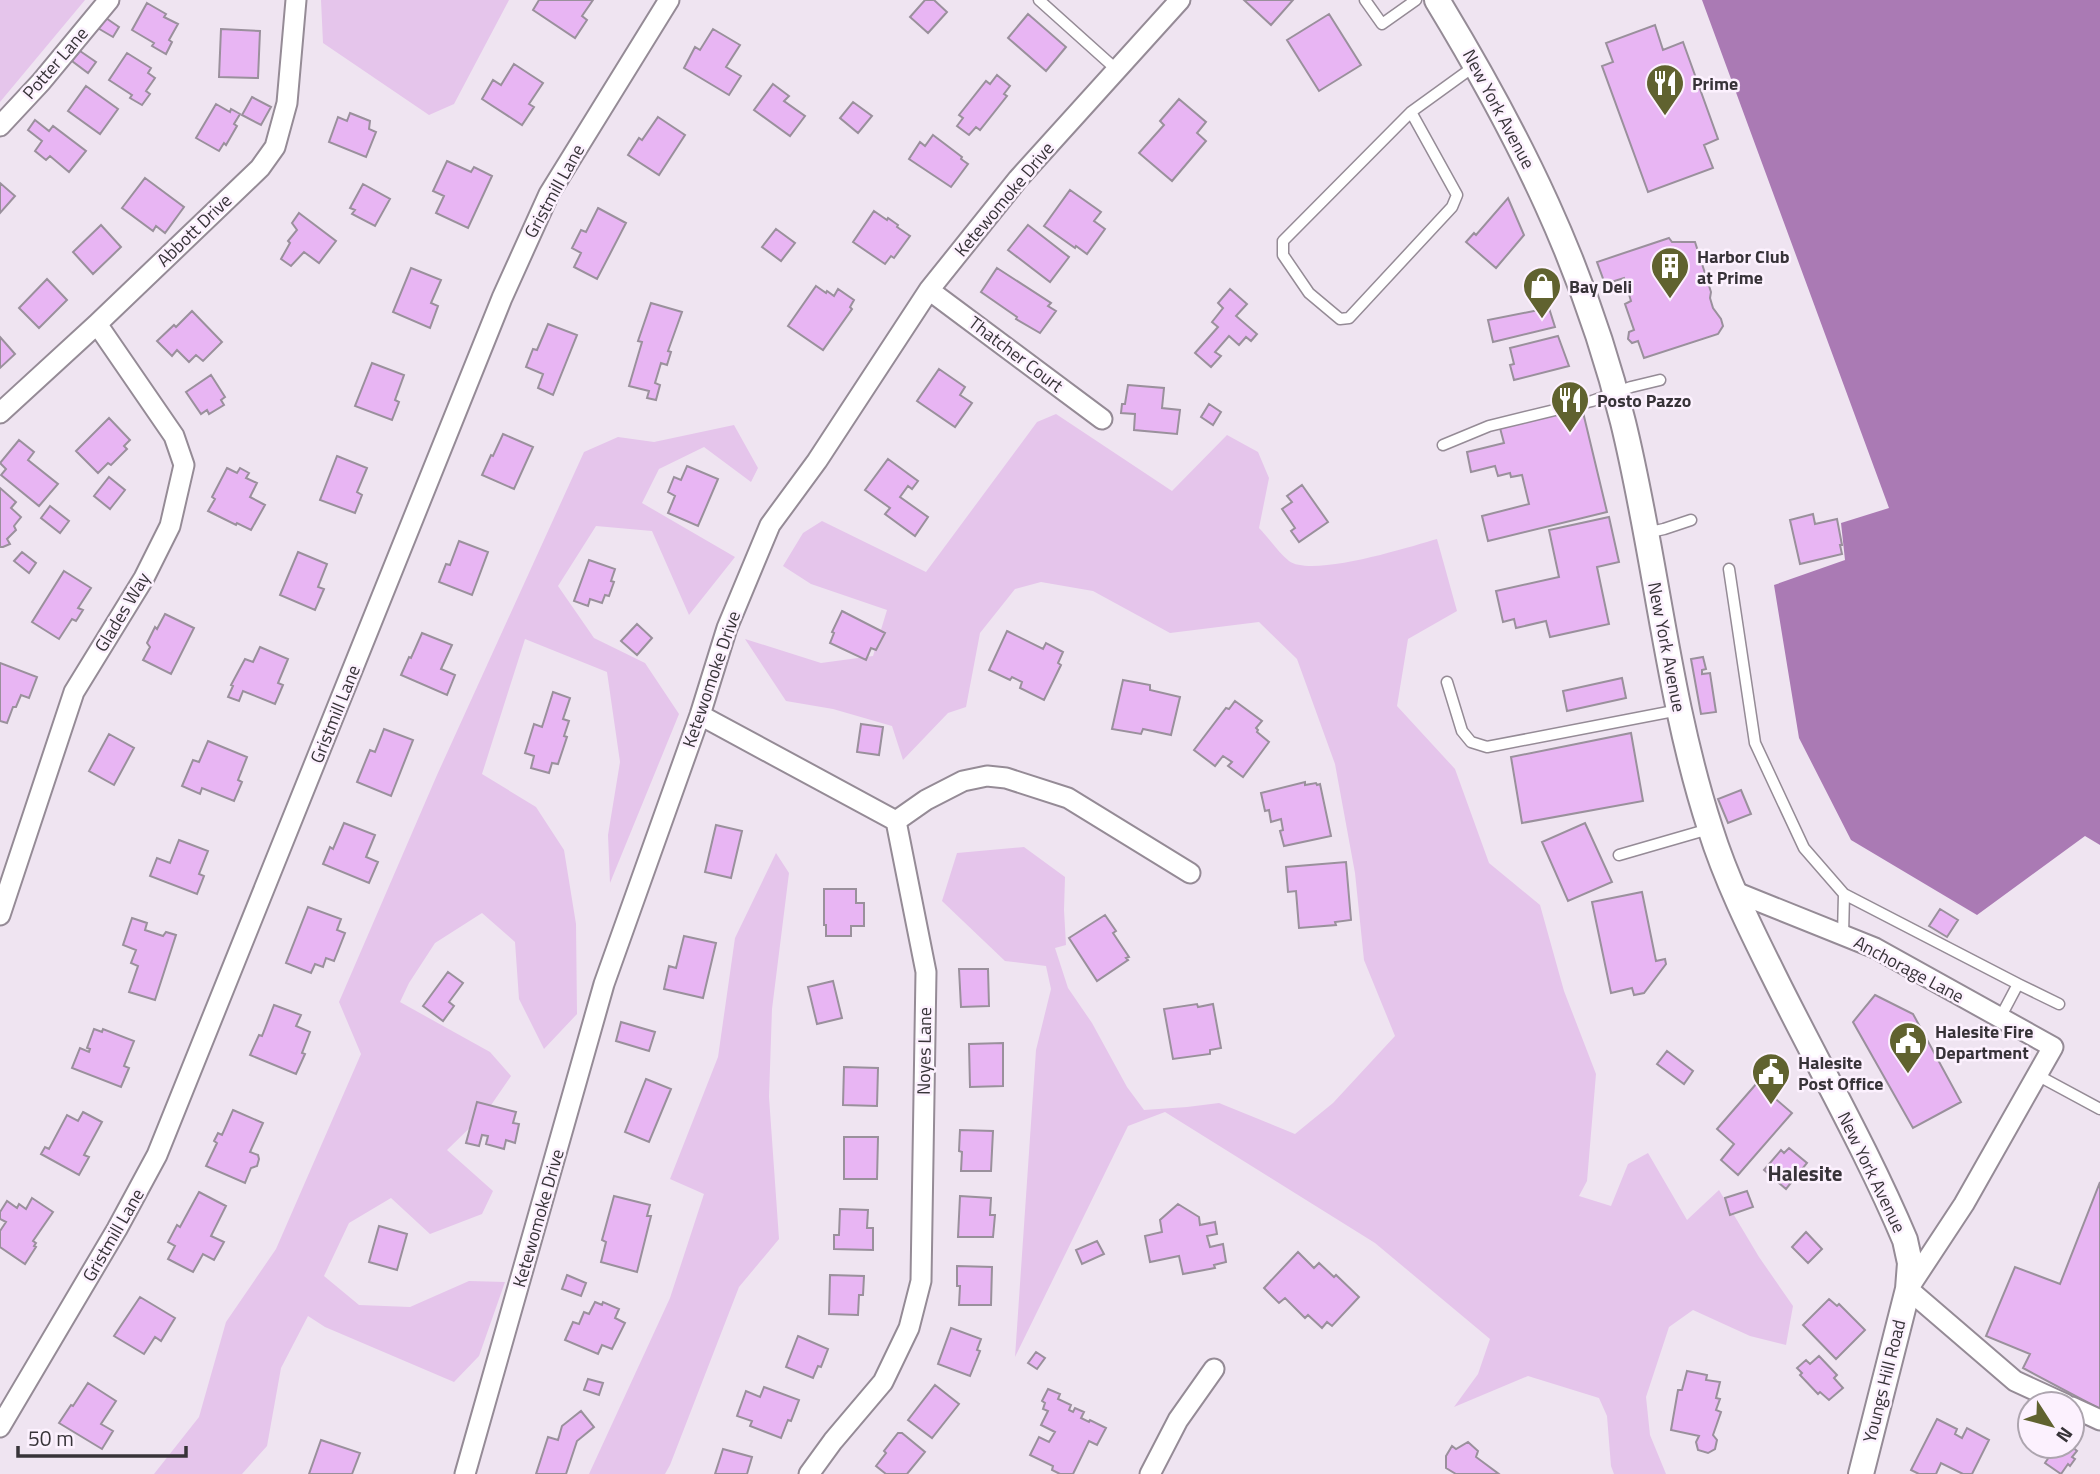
<svg xmlns="http://www.w3.org/2000/svg" width="2100" height="1474" font-family="'Titillium Web',sans-serif">
<rect width="100%" height="100%" fill="#efe4f1"/>
<!-- green -->
<path fill="#e5c5eb" d="M0,0H85L0,102Z
M321,0H509L454,104L429,115L323,43Z
M1056,414L1172,491L1227,435L1258,452L1269,478L1259,528C1269,538 1278,552 1289,561C1312,578 1409,547 1437,539L1457,611L1408,639L1397,706L1455,769L1489,863L1540,905L1564,991L1596,1074L1587,1181L1579,1196L1611,1206L1628,1164L1648,1153L1687,1220L1719,1190L1759,1257L1793,1306L1786,1345L1750,1336L1693,1310L1669,1327L1646,1397L1650,1435L1666,1474H1614L1611,1466L1607,1416L1599,1398L1528,1376L1454,1407L1478,1374L1490,1339L1375,1243L1165,1112L1128,1126L1015,1357L1036,1050L1051,989L1046,966L1005,961L942,901L957,853L1024,847L1065,877L1064,910L1066,945L1055,948L1068,988L1092,1023L1127,1087L1144,1110L1187,1107L1219,1103L1295,1134L1333,1103L1395,1036L1364,960L1355,873L1335,764L1297,659L1259,622L1170,633L1093,591L1041,582L1015,589L980,633L966,707L948,713L903,760L892,726L833,709L786,701L745,639L821,663L873,656L887,610L811,584L783,566L803,533L822,521L926,572L1037,422Z
M734,425L758,468L751,482L704,447L659,469L642,503L735,557L689,615L652,531L596,526L558,586L594,638L645,663L679,714L610,883L608,835L620,762L607,672L525,639L482,774L536,807L564,850L576,924L577,1014L544,1049L519,999L515,942L482,913L435,943L409,983L400,1002L490,1052L511,1076L487,1111L447,1150L493,1191L482,1214L430,1234L391,1198L349,1223L324,1276L359,1305L410,1307L469,1281L505,1282L479,1356L454,1382L325,1327L308,1316L281,1368L267,1446L242,1474H154L199,1417L226,1322L276,1249L361,1054L339,1002L437,775L584,452L618,437L654,442Z
M776,853L789,873L772,1009L769,1097L779,1239L739,1287L670,1465L665,1474H589L670,1298L704,1194L670,1179L718,1057L735,938Z"/>
<!-- water -->
<path fill="#aa7ab4" d="M1702,0H2100V845L2085,836L1977,915L1851,840L1799,738L1774,585L1845,560L1841,523L1889,508Z"/>
<!-- building -->
<path fill="#e8b5f3" stroke="#9a909c" stroke-width="2" d="M539,0H593L582,16L587,20L575,38L533,10Z
M925,0H934L947,12L928,33L910,17Z
M1244,0H1293L1271,25Z
M147,3L166,14L164,17L178,24L169,40L172,42L166,54L152,46L154,43L132,30Z
M1028,14L1066,47L1046,71L1008,38Z
M1329,14L1361,65L1319,91L1287,40Z
M103,16L119,27L113,37L96,27Z
M1655,25L1663,50L1683,42L1718,139L1704,145L1713,168L1648,192L1602,66L1613,62L1606,43Z
M221,29L260,31L258,78L219,77Z
M713,29L740,45L726,67L741,76L729,95L684,68L695,47L700,50Z
M80,51L96,62L88,73L72,61Z
M127,53L151,68L148,73L155,78L146,91L150,94L142,105L130,98L132,95L109,80Z
M514,64L543,83L529,104L534,107L522,125L482,99L493,80L501,85Z
M997,75L1010,86L1004,94L1007,96L980,130L976,127L969,135L957,126L963,118L959,115L986,81L990,84Z
M773,84L789,96L784,101L805,116L790,136L754,110Z
M86,86L118,109L100,134L68,111Z
M252,97L271,107L261,125L242,115Z
M1179,99L1206,122L1197,133L1206,141L1172,181L1139,153L1164,125L1160,121Z
M853,102L872,116L858,133L840,118Z
M216,104L230,112L231,109L240,114L234,124L237,126L226,145L224,143L219,151L196,138Z
M350,113L370,121L369,129L376,132L366,157L329,142L338,117L347,121Z
M658,117L685,135L659,175L628,155L639,138L642,140Z
M35,120L49,131L53,126L86,151L69,172L50,156L46,160L35,151L42,141L28,130Z
M933,135L962,157L961,159L968,164L951,187L909,159L920,142L925,146Z
M447,161L471,172L474,167L492,176L468,228L436,213L444,196L433,191Z
M145,178L184,207L165,233L156,226L153,231L122,208Z
M0,183L15,196L0,213Z
M363,184L390,199L375,226L352,214L355,210L350,208Z
M1070,190L1101,212L1094,221L1105,229L1087,254L1076,246L1075,248L1044,226Z
M1508,198L1524,235L1496,268L1466,242L1474,233L1476,235Z
M598,208L626,223L597,279L574,267L581,253L572,248L581,230L586,232Z
M874,211L887,220L888,218L898,225L897,227L910,236L894,258L891,256L885,264L853,242Z
M299,213L336,241L319,263L304,252L291,266L281,259L290,243L288,241L297,230L292,223Z
M101,225L121,247L93,274L73,252Z
M1028,225L1069,257L1050,282L1008,250Z
M776,229L795,243L781,261L762,247Z
M1669,238L1672,242H1695L1711,292L1710,298L1713,308L1721,319L1723,326L1718,334L1644,358L1638,341L1632,343L1628,339L1629,332L1634,330L1625,304L1631,301L1624,278L1605,284L1597,262Z
M411,268L441,280L431,303L438,306L430,328L393,312Z
M997,268L1051,303L1048,306L1056,311L1040,333L1016,319L1017,317L981,292Z
M47,279L67,300L39,328L19,308Z
M816,286L826,293L827,291L834,296L838,289L854,300L850,307L852,309L823,350L788,326Z
M1230,289L1247,304L1236,316L1257,334L1251,341L1246,337L1239,345L1229,336L1215,352L1221,356L1211,367L1195,353L1218,327L1212,322L1223,308L1218,303Z
M651,303L682,312L668,351L671,352L667,365L661,363L655,383L660,385L656,400L647,398L649,391L629,386L642,342L638,341Z
M1549,308L1555,327L1493,342L1488,320Z
M192,311L222,342L203,361L196,355L189,362L177,350L172,356L157,341L174,325L176,327Z
M548,324L577,335L553,395L538,388L543,374L526,367L533,349L537,350Z
M1558,336L1569,366L1514,380L1510,365L1514,364L1510,348Z
M0,337L15,354L0,368Z
M372,363L404,375L395,400L399,402L392,420L355,406Z
M939,369L965,387L960,395L972,403L955,427L917,401Z
M211,375L225,397L221,400L224,405L209,414L207,410L201,414L186,392Z
M1128,385L1164,388L1162,408L1180,410L1177,434L1134,430L1135,414L1121,413L1122,404H1125Z
M1209,404L1221,412L1213,425L1201,417Z
M1582,408L1607,512L1488,541L1482,516L1529,504L1522,475L1511,477L1510,473L1498,476L1495,466L1471,472L1467,452L1504,443L1500,428Z
M109,418L130,440L124,446L127,449L111,465L108,463L98,473L76,451Z
M503,434L533,447L514,489L482,475L491,455L493,456Z
M19,440L34,452L28,460L58,484L39,506L1,475L6,469L0,463Z
M337,456L367,468L357,492L362,495L355,513L320,500Z
M888,459L918,481L912,489L908,486L900,497L928,517L915,536L885,514L890,508L865,490Z
M687,466L718,479L698,526L668,513L675,496L668,492L674,477L681,480Z
M227,468L237,473L240,468L249,473L246,478L257,483L250,497L265,505L251,530L237,523L236,525L208,511L215,499L212,497Z
M109,477L125,490L110,509L94,496Z
M1302,485L1328,522L1299,542L1291,531L1295,528L1282,509L1292,502L1287,496Z
M0,488L16,502L11,508L21,517L14,526L16,530L7,539L10,544L3,547H0Z
M50,506L69,521L60,533L41,518Z
M1813,514L1815,524L1837,519L1842,545H1840L1842,554L1800,564L1790,520Z
M1609,517L1619,562L1597,567L1609,624L1550,637L1546,621L1516,628L1514,619L1503,622L1496,591L1559,577L1549,530Z
M459,541L488,552L472,595L439,582L446,564L450,565Z
M22,552L36,563L29,573L14,561Z
M298,552L327,564L318,587L324,589L315,610L280,595Z
M589,560L615,569L611,581L614,582L609,596L605,595L602,603L590,599L588,606L574,601Z
M64,571L91,588L78,608L83,610L76,621L72,619L59,639L32,622Z
M842,611L885,633L876,650L871,648L866,660L830,643L834,633L832,632Z
M165,614L194,628L171,674L143,660L150,647L147,643L155,627L157,629Z
M637,624L652,638L637,655L621,641Z
M1007,631L1043,649L1046,643L1063,652L1058,663L1061,665L1044,700L1020,688L1022,682L1012,677L1010,680L989,670Z
M422,633L452,645L441,669L455,675L447,695L401,675L409,657L411,658Z
M260,647L288,659L278,683L283,685L275,704L243,691L239,701L228,697L233,686L231,685L245,659L253,662Z
M1703,657L1706,669L1702,670V674L1710,673L1716,712L1701,714L1691,659Z
M0,663L37,677L29,698L21,695L16,707H13L7,723L0,721Z
M1622,678L1626,698L1567,711L1563,691Z
M1123,680L1150,685V690L1180,697L1171,735L1143,729L1141,734L1112,729Z
M553,692L570,698L563,719L569,721L564,736L567,737L558,764L552,763L549,773L531,768L534,756L525,753L534,724L542,727Z
M1235,701L1262,721L1256,728L1258,730L1257,732L1269,742L1243,777L1228,766L1232,762L1223,756L1215,766L1194,750L1226,708L1229,709Z
M861,724L883,727L879,755L857,752Z
M384,729L413,740L391,796L357,782L370,750L375,752Z
M1631,733L1643,801L1522,823L1511,757Z
M109,734L134,748L114,785L89,771Z
M208,741L247,757L238,780L242,782L234,801L202,788L200,794L182,786L193,760L199,762Z
M1305,782V785L1316,783L1317,785L1320,784L1331,836L1284,846L1280,831L1283,830L1281,819L1271,822L1269,810L1265,811L1261,793Z
M1741,790L1751,814L1728,823L1718,799Z
M344,823L375,835L366,857L378,862L369,883L323,864L330,847L333,849Z
M1585,823L1612,882L1568,901L1542,842Z
M716,825L742,831L731,878L705,872Z
M179,840L208,851L199,874L204,876L197,894L150,876L157,858L170,863Z
M1346,862L1351,920L1335,922L1336,925L1299,928L1296,891L1288,892L1286,867Z
M824,889H856V903H864V926H851V936H826V925H824Z
M1642,892L1656,961L1665,959L1666,964L1644,993L1634,995L1632,988L1611,993L1592,902Z
M308,907L341,919L337,930L345,933L334,961L326,958L323,967L315,964L311,973L286,963Z
M1940,909L1958,920L1947,937L1929,926Z
M1105,915L1116,931L1113,933L1129,957L1126,958L1128,960L1097,981L1069,938Z
M132,918L147,923L145,930L163,936L166,932L176,935L155,1000L129,992L138,966L131,963L136,950L123,945Z
M684,936L716,943L703,998L664,989L669,966L676,968Z
M959,969H988L989,1006L961,1007Z
M448,972L463,983L449,1002L454,1006L443,1021L423,1006Z
M833,981L842,1018L817,1024L808,987Z
M1875,995L1913,1014L1961,1102L1913,1128L1853,1022Z
M1197,1004L1198,1007L1213,1004L1221,1048L1210,1050V1054L1173,1059L1164,1009Z
M274,1005L301,1015L296,1026L310,1032L302,1053L305,1054L296,1074L250,1055L259,1035L262,1036Z
M621,1022L655,1032L649,1051L616,1041Z
M94,1029L102,1032L103,1029L134,1041L124,1066L129,1068L121,1087L72,1068L80,1048L89,1052L90,1049L87,1048Z
M1003,1043V1086L970,1087L969,1044Z
M1667,1051L1693,1071L1684,1084L1657,1064Z
M844,1067L878,1068L877,1106L843,1105Z
M646,1079L671,1089L649,1142L625,1132Z
M1757,1083L1792,1113L1738,1175L1721,1160L1734,1144L1717,1129Z
M477,1102L516,1112L513,1123L519,1124L515,1143L506,1140L504,1149L486,1144L488,1136L482,1135L479,1146L466,1143Z
M233,1110L263,1123L250,1152L258,1155L259,1159L257,1166L251,1168L245,1183L206,1166L217,1143L214,1141L218,1133L222,1135Z
M83,1112L102,1122L84,1155L89,1157L79,1175L41,1154L45,1147L49,1149L67,1115L78,1121Z
M960,1130L993,1131L991,1171H961L962,1152L959,1151Z
M844,1137H878L877,1179H844Z
M1789,1148L1807,1163L1786,1189L1764,1170L1781,1150L1784,1153Z
M2100,1182V1409L2023,1368L2030,1354L1986,1336L2015,1267L2060,1284Z
M1747,1191L1753,1207L1730,1215L1725,1198Z
M199,1192L226,1206L211,1236L224,1242L214,1260L203,1254L193,1272L168,1259L175,1246L168,1242L177,1225L180,1227Z
M614,1196L650,1205L647,1216H651L637,1272L601,1262L606,1242L602,1240Z
M960,1196L991,1198L990,1215H995L993,1237H958Z
M32,1198L53,1212L33,1241L36,1243L34,1246L36,1247L25,1264L0,1247V1231L6,1222L0,1219V1212L7,1201L17,1208L19,1204L26,1209Z
M1178,1204L1199,1217L1200,1225L1215,1222L1217,1234L1207,1236L1210,1247L1223,1244L1226,1262L1214,1265L1215,1268L1183,1274L1179,1256L1150,1262L1145,1236L1162,1232L1160,1220Z
M840,1209L868,1210L867,1228H873V1250L834,1249V1235H839Z
M379,1226L407,1234L397,1270L369,1262Z
M1806,1232L1822,1249L1808,1263L1792,1247Z
M1097,1241L1104,1254L1082,1264L1076,1250Z
M1298,1252L1314,1268L1319,1263L1334,1277L1336,1275L1359,1297L1332,1326L1327,1322L1322,1328L1308,1315L1305,1318L1285,1298L1279,1303L1264,1288Z
M957,1266L992,1267L991,1305H959L960,1286H957Z
M567,1275L586,1283L581,1296L562,1289Z
M830,1275L864,1276L863,1295H859L858,1315L829,1314Z
M140,1297L175,1318L161,1341L155,1337L144,1354L114,1336Z
M1829,1299L1837,1306L1839,1304L1865,1330L1836,1359L1803,1325Z
M595,1302L602,1305L603,1302L619,1309L615,1318L625,1323L612,1349L602,1345L598,1354L565,1340L573,1322L579,1324L584,1312L589,1314Z
M951,1328L981,1339L977,1350L980,1351L970,1376L938,1364Z
M798,1336L828,1349L821,1367L818,1366L813,1378L786,1367Z
M1036,1352L1045,1358L1037,1369L1028,1363Z
M1819,1356L1837,1375L1834,1378L1843,1388L1829,1400L1820,1392L1818,1394L1800,1375L1802,1373L1797,1368L1806,1360L1810,1364Z
M1687,1371L1707,1375L1706,1380L1720,1382L1716,1398L1720,1399L1716,1410L1721,1412L1713,1435L1717,1440L1715,1449L1708,1453L1698,1450L1696,1442L1699,1436L1671,1430L1678,1390H1682Z
M588,1379L603,1383L599,1395L584,1390Z
M88,1383L116,1401L101,1424L113,1431L102,1449L59,1423L71,1405L73,1406Z
M935,1385L959,1404L932,1438L908,1420Z
M764,1387L799,1400L791,1421L788,1420L781,1438L750,1426L752,1421L737,1416L746,1391L760,1397Z
M1048,1389L1060,1394L1058,1399L1071,1405L1069,1410L1073,1412L1075,1408L1084,1412L1081,1418L1089,1422L1090,1420L1106,1428L1097,1445L1089,1441L1073,1474H1060L1052,1470L1053,1466L1030,1455L1039,1437L1049,1442L1055,1432L1041,1425L1048,1411L1043,1409L1045,1403L1042,1401Z
M581,1411L594,1427L577,1441L566,1474H536L548,1437L558,1440L562,1426Z
M1937,1419L1957,1429L1955,1434L1962,1438L1967,1428L1989,1440L1972,1474H1963L1941,1463L1936,1474H1919L1911,1470Z
M898,1433H902L925,1452L907,1474H886L876,1466L886,1453L884,1451Z
M321,1440L360,1453L352,1474H309Z
M1468,1442L1478,1451L1476,1457L1499,1474H1456L1446,1468V1456L1452,1446L1456,1449Z
M2046,1446H2071L2077,1451L2072,1457L2075,1459L2070,1466L2068,1464L2061,1474L2045,1463L2049,1457L2042,1451Z
M723,1449L752,1457L747,1474H715Z"/>
<g fill="none" stroke-linecap="round" stroke-linejoin="round">
<defs>
<path id="service" d="M1039,0L1117,70
M1365,0L1382,24L1416,0
M1411,112L1457,195L1452,207L1349,318L1340,319L1309,293L1283,255V241L1411,112L1476,65
M1443,445L1489,426L1592,401L1631,387L1660,380
M1646,533L1664,529L1691,520
M1729,569L1755,743L1804,848L1844,894L1843,935
M1447,682L1462,731L1471,742L1487,747L1679,710
M1619,855L1709,829
M1844,894L2018,984L2000,1018
M2018,984L2059,1004
M2037,1075L2100,1109"/>
<path id="minor" d="M0,126L41,82L109,0
M929,290L1102,419
M0,413L97,324L260,168L275,147L287,103L296,0
M700,715L896,821L926,972L921,1281L909,1328L883,1382L833,1441L809,1474
M896,821L926,800L963,781L987,776L1006,778L1068,798L1190,873
M1733,891L1875,948L2053,1047L1964,1204L1908,1289L2015,1381L2065,1404
M0,915L74,692L144,578L170,526L184,465L174,436L97,324
M2072,1407L2100,1420
M0,1427L117,1229L157,1155L502,298L549,194L669,0
M465,1474L604,984L700,715L727,628L770,525L817,461L929,290L1018,179L1180,0
M1150,1474L1178,1420L1214,1369"/>
<path id="tertiary" d="M1437,0C1519,135 1585,267 1623,422C1656,556 1667,696 1710,828C1726,879 1750,928 1774,976C1817,1063 1867,1150 1905,1240L1910,1263L1908,1289L1861,1474"/>
</defs>
<!-- service casing -->
<use href="#service" stroke="#958b96" stroke-width="13"/>
<!-- minor casing -->
<use href="#minor" stroke="#958b96" stroke-width="23"/>
<!-- tertiary casing -->
<use href="#tertiary" stroke="#958b96" stroke-width="28"/>
<!-- service -->
<use href="#service" stroke="#fff" stroke-width="10"/>
<!-- minor -->
<use href="#minor" stroke="#fff" stroke-width="19"/>
<!-- tertiary -->
<use href="#tertiary" stroke="#fff" stroke-width="24"/>
</g>
<!-- icons -->
<defs>
<symbol id="restaurant-pin" viewBox="-11 -11 22 30"><path d="M0 17L-7.5 6A9.5 9.5 0 1 1 7.5 6Z" fill="#60622f" stroke="#fcf1fe"/><path d="M-5-6h1v4h1v-4h1v4h1v-4h1v5L-1.5 .5V6h-2V.5L-5-1ZM5-6V6H3V1.5H1.5Q1.5-4 5-6Z" fill="#fff"/></symbol>
<symbol id="building-pin" viewBox="-11 -11 22 30"><path d="M0 17L-7.5 6A9.5 9.5 0 1 1 7.5 6Z" fill="#60622f" stroke="#fcf1fe"/><path d="M-4-6H4V6H1V3H-1V6H-4ZM-2.5-4.3h1.7v1.8h-1.7ZM.8-4.3h1.7v1.8H.8ZM-2.5-1h1.7V.8h-1.7ZM.8-1h1.7V.8H.8Z" fill="#fff"/></symbol>
<symbol id="shop-pin" viewBox="-11 -11 22 30"><path d="M0 17L-7.5 6A9.5 9.5 0 1 1 7.5 6Z" fill="#60622f" stroke="#fcf1fe"/><path d="M-5-2.5h2.3a2.7 3.5 0 0 1 5.4 0H5L5.5 6h-11ZM-1.5-2.5h3a1.5 2.3 0 0 0-3 0Z" fill="#fff"/></symbol>
<symbol id="civic-pin" viewBox="-11 -11 22 30"><path d="M0 17L-7.5 6A9.5 9.5 0 1 1 7.5 6Z" fill="#60622f" stroke="#fcf1fe"/><path d="M-.6-6.5H3V-4.5H.6V-3L4-1V1h2V6H-6V1h2V-1L-.6-3ZM-1.2 2.5V6h2.4V2.5Z" fill="#fff"/></symbol>
</defs>
<g fill-rule="evenodd">
<use href="#restaurant-pin" x="1643" y="61" width="44" height="60"/>
<use href="#building-pin" x="1648" y="244" width="44" height="60"/>
<use href="#shop-pin" x="1520" y="264" width="44" height="60"/>
<use href="#restaurant-pin" x="1548" y="378" width="44" height="60"/>
<use href="#civic-pin" x="1886" y="1019" width="44" height="60"/>
<use href="#civic-pin" x="1749" y="1050" width="44" height="60"/>
</g>
<g text-anchor="middle" dominant-baseline="central" stroke-width="5" stroke-linejoin="round" paint-order="stroke">
<!-- street labels -->
<g font-size="18" fill="#373338" stroke="#fcf1fe">
<text transform="translate(55 63) rotate(-49)">Potter Lane</text>
<text transform="translate(1499 109) rotate(62)">New York Avenue</text>
<text transform="translate(554 191) rotate(-61)">Gristmill Lane</text>
<text transform="translate(1004 199) rotate(-50)">Ketewomoke Drive</text>
<text transform="translate(194 230) rotate(-44)">Abbott Drive</text>
<text transform="translate(1016 354) rotate(37)">Thatcher Court</text>
<text transform="translate(122 612) rotate(-59)">Glades Way</text>
<text transform="translate(1667 647) rotate(79)">New York Avenue</text>
<text transform="translate(711 679) rotate(-71)">Ketewomoke Drive</text>
<text transform="translate(335 714) rotate(-68)">Gristmill Lane</text>
<text transform="translate(1909 969) rotate(28)">Anchorage Lane</text>
<text transform="translate(924 1051) rotate(-89)">Noyes Lane</text>
<text transform="translate(1872 1172) rotate(64)">New York Avenue</text>
<text transform="translate(538 1218) rotate(-74)">Ketewomoke Drive</text>
<text transform="translate(113 1235) rotate(-60)">Gristmill Lane</text>
<text transform="translate(1884 1381) rotate(-76)">Youngs Hill Road</text>
</g>
<!-- poi labels -->
<g font-size="18" font-weight="bold" fill="#373338" stroke="#fcf1fe" text-anchor="start">
<text x="1692" y="83">Prime</text>
<text x="1697" y="256">Harbor Club<tspan x="1697" dy="21">at Prime</tspan></text>
<text x="1569" y="286">Bay Deli</text>
<text x="1597" y="400">Posto Pazzo</text>
<text x="1935" y="1031">Halesite Fire<tspan x="1935" dy="21">Department</tspan></text>
<text x="1798" y="1062">Halesite<tspan x="1798" dy="21">Post Office</tspan></text>
</g>
<!-- quarter labels -->
<g font-size="21" font-weight="bold" fill="#373338" stroke="#fcf1fe">
<text x="1805" y="1173">Halesite</text>
</g>
</g>
<!-- north arrow -->
<g transform="translate(2051 1425) rotate(126)"><circle r="33" fill="#fcf1fe" stroke="#ada5af" stroke-width="2"/>
<path d="M0-5L12 26L0 18L-12 26Z" fill="#60622f"/>
<text y="-10" font-size="19" font-weight="bold" text-anchor="middle" fill="#373338">N</text>
</g>
<!-- scale -->
<path d="M18 1446v10h168v-10" fill="none" stroke="#373338" stroke-width="3.5"/>
<text x="28" y="1446" font-size="21" fill="#373338" stroke="#fcf1fe" stroke-width="5" paint-order="stroke">50 m</text>
</svg>
